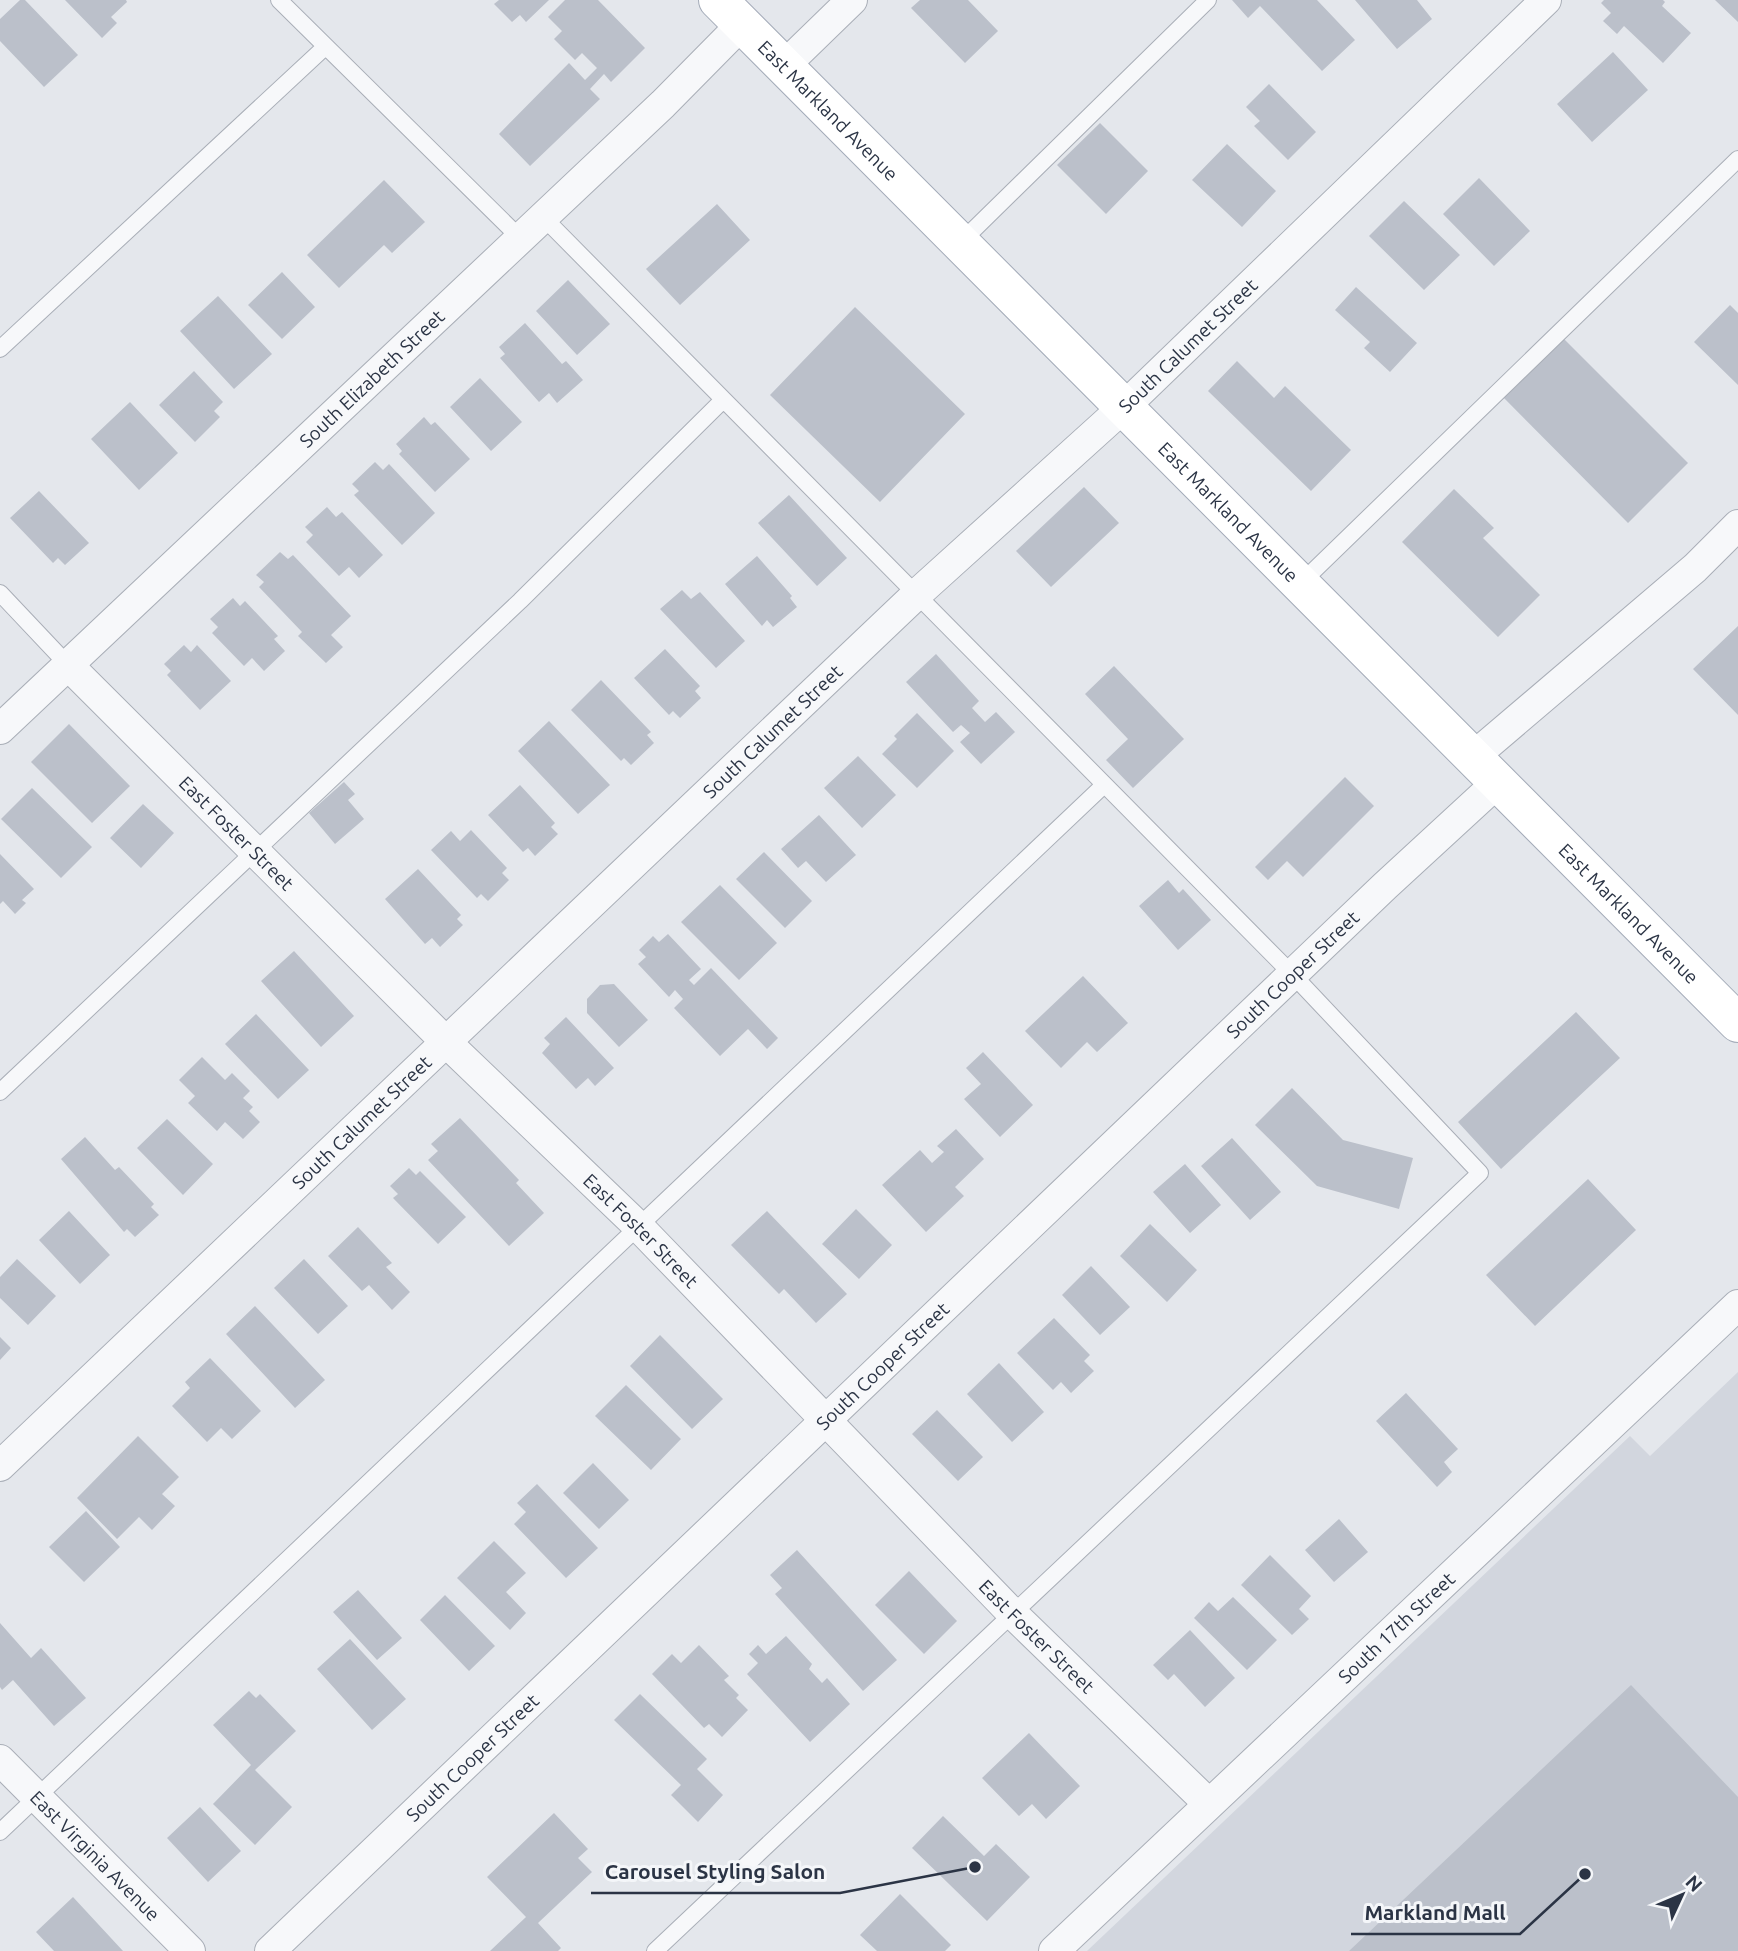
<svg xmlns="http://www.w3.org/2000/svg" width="1738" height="1951" font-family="Ubuntu,sans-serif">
<rect width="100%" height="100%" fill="#e4e7ec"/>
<!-- built -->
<path fill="#d2d6de" d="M1738,1372V1951H1087L1630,1436L1650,1456Z"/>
<!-- building -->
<path fill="#bbc0ca" d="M20,0H25L78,55L44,87L0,41V19Z
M65,0H126L127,2L111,17L117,23L102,38Z
M499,0H549L526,22L520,15L512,22L494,4Z
M565,0H598L645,48L611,82L604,74L590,89L600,99L530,166L499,134L569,63L585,80L597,68L582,53L575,60L554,39L562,31L548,17Z
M920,0H968L998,31L965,63L911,8Z
M1232,0H1317L1355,40L1322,71L1260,6L1248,18Z
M1355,0H1417L1432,19L1397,49Z
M1604,0H1663L1665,2L1662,6L1691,33L1663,63L1624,26L1617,34L1603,21L1611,13L1601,3Z
M1715,0H1738V22Z
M1613,52L1648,90L1592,142L1557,104Z
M1269,84L1316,132L1288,160L1254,126L1260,121L1246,107Z
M1100,123L1148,171L1106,214L1057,165Z
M1227,144L1276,191L1242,227L1192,180Z
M1479,178L1530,231L1494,266L1443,214Z
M384,180L425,222L392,253L384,245L339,288L307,255Z
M1404,201L1460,255L1424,290L1369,236Z
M717,204L750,240L680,305L646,269Z
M282,272L315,307L282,339L248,305Z
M568,280L610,324L577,355L536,311Z
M1356,287L1417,343L1390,372L1364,348L1370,342L1335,310Z
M218,296L272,354L234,389L180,331Z
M1730,305L1738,313V385L1694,342Z
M855,307L965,414L880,502L770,395Z
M525,323L562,364L566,361L583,380L557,403L549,393L539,402L500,358L505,354L499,347Z
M1561,336L1688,463L1628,523L1501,395Z
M1237,361L1274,398L1285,386L1351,450L1311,491L1208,391Z
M194,371L223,402L214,411L220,417L195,442L159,405Z
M480,378L522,422L491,451L450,407Z
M130,402L178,453L139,490L91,439Z
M424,417L431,425L435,422L470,459L435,492L399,454L402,451L396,444Z
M375,462L383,470L389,464L435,513L402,545L354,495L359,491L352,484Z
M1084,487L1119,523L1051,587L1016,551Z
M1454,489L1494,528L1483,538L1540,595L1498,637L1402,542Z
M39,491L89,543L65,565L58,558L53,563L10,518Z
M789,495L847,558L817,586L758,523Z
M327,507L336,517L342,512L383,555L359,578L349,567L339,576L306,542L313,535L305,527Z
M280,552L288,559L293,555L351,616L331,635L343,647L326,663L298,636L302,632L259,587L264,582L256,575Z
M757,556L792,596L790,598L797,607L773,627L767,620L762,626L725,584Z
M682,590L691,599L700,592L745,641L716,668L660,609Z
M233,598L240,606L245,601L278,636L274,639L285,651L264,671L252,658L244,666L212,633L218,627L210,619Z
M1738,626V715L1693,669Z
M184,645L191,652L197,645L231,681L200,710L167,675L171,671L164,664Z
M665,649L700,686L695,691L701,698L680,718L673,711L669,715L634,678Z
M936,654L979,701L972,708L985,722L996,712L1015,732L981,764L960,742L970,733L961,725L953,732L906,682Z
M1114,666L1184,739L1133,788L1106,760L1128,739L1085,694Z
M601,680L651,732L647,735L654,743L631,765L624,758L621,761L571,710Z
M917,713L954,751L917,788L882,754L897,739L894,736Z
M549,721L610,785L578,814L518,751Z
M69,724L130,786L92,823L31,762Z
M858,756L896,795L862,828L824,788Z
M1345,777L1374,806L1303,877L1287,861L1268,880L1255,867Z
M344,782L355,794L348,800L364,819L335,844L309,813Z
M520,785L555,823L551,827L558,834L535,856L528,848L523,852L488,815Z
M32,788L92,847L61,878L1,819Z
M143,804L174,833L141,868L110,838Z
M819,815L856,855L826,882L806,861L798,868L781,849Z
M471,830L507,868L502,873L509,880L488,901L481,894L477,898L431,850L451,831L460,841Z
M764,852L812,901L785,928L736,879Z
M0,854L34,889L22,900L26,903L15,914L3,901L0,904Z
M418,869L461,915L457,919L463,925L440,947L432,938L425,944L385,899Z
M1168,880L1179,893L1183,889L1211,920L1178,950L1139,906Z
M720,885L777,943L739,980L681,922Z
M668,934L701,969L689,980L694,985L711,968L778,1038L767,1049L748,1029L720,1056L674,1008L683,999L675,990L669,997L638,964L646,957L639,950L653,936L659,942Z
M294,951L354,1016L321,1047L261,981Z
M1083,976L1128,1023L1097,1052L1087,1042L1061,1068L1025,1031Z
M614,984L648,1020L619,1047L587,1013V999L600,985Z
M1576,1012L1620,1058L1501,1169L1458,1122Z
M256,1014L309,1070L278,1099L225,1044Z
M566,1017L614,1068L595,1086L588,1078L576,1089L542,1053L550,1044L544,1038Z
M983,1052L1033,1105L1000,1137L964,1099L981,1084L966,1068Z
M202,1057L225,1080L232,1073L250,1091L243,1098L253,1107L249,1111L260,1122L243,1139L225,1122L217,1131L188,1103L195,1096L179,1080Z
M1292,1088L1343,1140L1413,1158L1399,1209L1317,1186L1255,1125Z
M460,1118L519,1180L516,1183L544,1213L509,1246L428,1160L438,1151L431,1144Z
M167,1119L213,1164L183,1195L137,1148Z
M956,1129L984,1159L955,1187L964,1196L926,1232L882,1185L920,1150L932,1163L944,1152L937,1146Z
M85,1137L115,1170L119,1167L154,1204L151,1207L159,1215L135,1237L127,1229L124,1232L61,1159Z
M1232,1138L1281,1192L1250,1220L1201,1166Z
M1185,1164L1221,1205L1190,1233L1153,1192Z
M409,1168L416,1175L420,1171L466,1217L438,1244L393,1198L398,1194L390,1186Z
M1588,1179L1636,1230L1535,1326L1486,1275Z
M856,1209L892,1245L859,1279L822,1244Z
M69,1211L110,1255L80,1284L39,1240Z
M767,1211L847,1294L816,1323L784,1289L779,1294L731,1245Z
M1150,1224L1197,1270L1167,1302L1120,1256Z
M358,1227L392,1263L386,1267L410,1292L392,1310L369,1285L362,1291L328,1256Z
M17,1259L56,1296L28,1325L0,1298V1277Z
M304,1259L348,1306L318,1334L274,1288Z
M1091,1266L1130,1307L1100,1335L1062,1295Z
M255,1306L325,1380L295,1408L226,1334Z
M1054,1318L1090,1355L1084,1361L1094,1371L1071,1393L1061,1382L1053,1390L1017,1353Z
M660,1335L723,1399L692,1429L630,1366Z
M0,1337L11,1348L0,1360Z
M210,1358L261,1411L232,1439L221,1428L207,1442L172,1406L190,1388L185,1382Z
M999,1363L1044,1412L1012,1442L967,1394Z
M626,1385L681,1439L651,1470L595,1416Z
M1406,1393L1458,1449L1444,1462L1452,1472L1437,1487L1376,1421Z
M937,1410L983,1457L958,1481L912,1434Z
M138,1436L179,1477L162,1494L175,1506L152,1530L139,1517L117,1539L77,1498Z
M593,1463L629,1500L599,1529L563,1493Z
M537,1484L598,1548L566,1578L514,1524L526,1512L517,1503Z
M86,1511L120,1547L84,1582L49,1547Z
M1339,1519L1368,1552L1334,1582L1305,1550Z
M494,1541L526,1573L506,1592L526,1613L510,1630L457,1578Z
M797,1550L897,1660L863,1691L775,1594L782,1588L770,1575Z
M1270,1555L1311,1596L1299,1609L1309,1619L1292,1635L1241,1585Z
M909,1571L957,1621L924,1654L875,1605Z
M358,1590L402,1638L377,1660L333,1612Z
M445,1595L495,1646L469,1671L420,1620Z
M1233,1597L1277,1640L1247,1670L1194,1618L1209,1602L1218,1611Z
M0,1623L31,1658L41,1648L86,1698L54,1726L13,1680L2,1690L0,1687Z
M1190,1630L1235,1678L1205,1707L1174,1674L1168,1680L1153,1665Z
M786,1636L812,1664L809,1669L822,1683L827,1678L850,1704L810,1742L747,1674L758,1663L749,1654L758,1645L766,1654Z
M350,1639L406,1699L372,1730L317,1669Z
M699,1645L729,1676L724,1680L739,1695L736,1698L748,1710L722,1737L709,1724L704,1728L652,1674L672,1654L681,1663Z
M1631,1685L1738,1797V1951H1349Z
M249,1691L256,1698L260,1694L296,1731L255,1770L292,1807L255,1845L213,1804L251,1765L213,1725Z
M640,1694L707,1759L697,1769L723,1795L698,1822L671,1795L681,1785L614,1720Z
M1029,1733L1080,1786L1046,1819L1032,1804L1019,1816L982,1778Z
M200,1807L241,1851L208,1882L167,1838Z
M554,1813L588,1849L578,1858L592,1872L538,1923L561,1948L558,1951H490L526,1917L487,1877Z
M943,1816L984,1856L996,1844L1030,1877L987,1921L912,1848Z
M900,1894L951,1945L945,1951H877L860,1935Z
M73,1897L123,1951H54L36,1932Z"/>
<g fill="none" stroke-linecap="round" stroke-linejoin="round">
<defs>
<path id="lane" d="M279,0L519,237
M542,216L1293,975L1480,1173L655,1951
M961,242L1208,0
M0,349L325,47
M1301,583L1738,159
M0,593L68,665
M0,1092L520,601L723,400
M0,1832L1104,785"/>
<g id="street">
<path d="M784,66L852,0"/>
<path id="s1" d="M68,665L447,1043L639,1227L1011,1612L1208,1803"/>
<path id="s2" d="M0,729L663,104L742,24"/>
<path d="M1473,757L1695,568L1738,525"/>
<path id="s3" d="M0,1466L917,594L1125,406L1546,0"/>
<path id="s4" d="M0,1760L190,1951"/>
<path id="s5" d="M270,1951L1385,886L1498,782"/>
<path id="s6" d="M1054,1951L1738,1305"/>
</g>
<g id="primary">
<path id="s7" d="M718,0L1738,1023"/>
</g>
</defs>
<!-- lane casing -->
<use href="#lane" stroke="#a9aeb7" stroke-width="18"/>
<!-- street casing -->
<use href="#street" stroke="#a9aeb7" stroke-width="32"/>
<!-- primary casing -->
<use href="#primary" stroke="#a3abb8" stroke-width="40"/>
<!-- lane -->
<use href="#lane" stroke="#f7f8fa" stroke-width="16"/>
<!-- street -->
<use href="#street" stroke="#f7f8fa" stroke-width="30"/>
<!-- primary -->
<use href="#primary" stroke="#fff" stroke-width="38"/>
</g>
<g text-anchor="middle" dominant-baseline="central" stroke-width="6" stroke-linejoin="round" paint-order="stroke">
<!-- street labels -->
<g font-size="19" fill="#2b3445" stroke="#f4f6f9">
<text stroke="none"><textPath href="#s7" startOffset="156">East Markland Avenue</textPath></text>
<text stroke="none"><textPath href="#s3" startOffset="1633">South Calumet Street</textPath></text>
<text stroke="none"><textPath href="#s2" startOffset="511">South Elizabeth Street</textPath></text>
<text stroke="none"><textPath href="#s7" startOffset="723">East Markland Avenue</textPath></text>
<text stroke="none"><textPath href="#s3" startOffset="1066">South Calumet Street</textPath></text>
<text stroke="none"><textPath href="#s1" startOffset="238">East Foster Street</textPath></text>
<text stroke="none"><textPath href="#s7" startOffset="1290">East Markland Avenue</textPath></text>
<text stroke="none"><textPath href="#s5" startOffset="1414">South Cooper Street</textPath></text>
<text stroke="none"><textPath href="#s3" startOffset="499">South Calumet Street</textPath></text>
<text stroke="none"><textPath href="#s1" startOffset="805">East Foster Street</textPath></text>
<text stroke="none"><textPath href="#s5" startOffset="847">South Cooper Street</textPath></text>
<text stroke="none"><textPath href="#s6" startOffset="471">South 17th Street</textPath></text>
<text stroke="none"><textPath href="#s1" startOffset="1372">East Foster Street</textPath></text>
<text stroke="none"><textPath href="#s5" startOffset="280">South Cooper Street</textPath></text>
<text stroke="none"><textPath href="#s4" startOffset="135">East Virginia Avenue</textPath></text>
</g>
</g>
<!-- callouts -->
<path fill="none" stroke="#2b3445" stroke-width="2.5" d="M975 1867L840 1893H591M1585 1874L1520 1934H1351"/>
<g fill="#2b3445" stroke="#f4f6f9" stroke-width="2.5">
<circle cx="975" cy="1867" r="7"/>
<circle cx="1585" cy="1874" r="7"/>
</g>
<g font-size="21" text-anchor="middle" font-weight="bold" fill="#2b3445" stroke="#f4f6f9" stroke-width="6" stroke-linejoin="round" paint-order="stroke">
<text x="715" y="1879">Carousel Styling Salon</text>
<text x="1435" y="1920">Markland Mall</text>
</g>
<!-- north arrow -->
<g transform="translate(1682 1895) rotate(46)" stroke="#f4f6f9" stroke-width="5" paint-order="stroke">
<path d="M0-5L12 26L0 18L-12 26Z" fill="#2b3445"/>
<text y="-10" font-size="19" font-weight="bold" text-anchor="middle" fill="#2b3445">N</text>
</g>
</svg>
